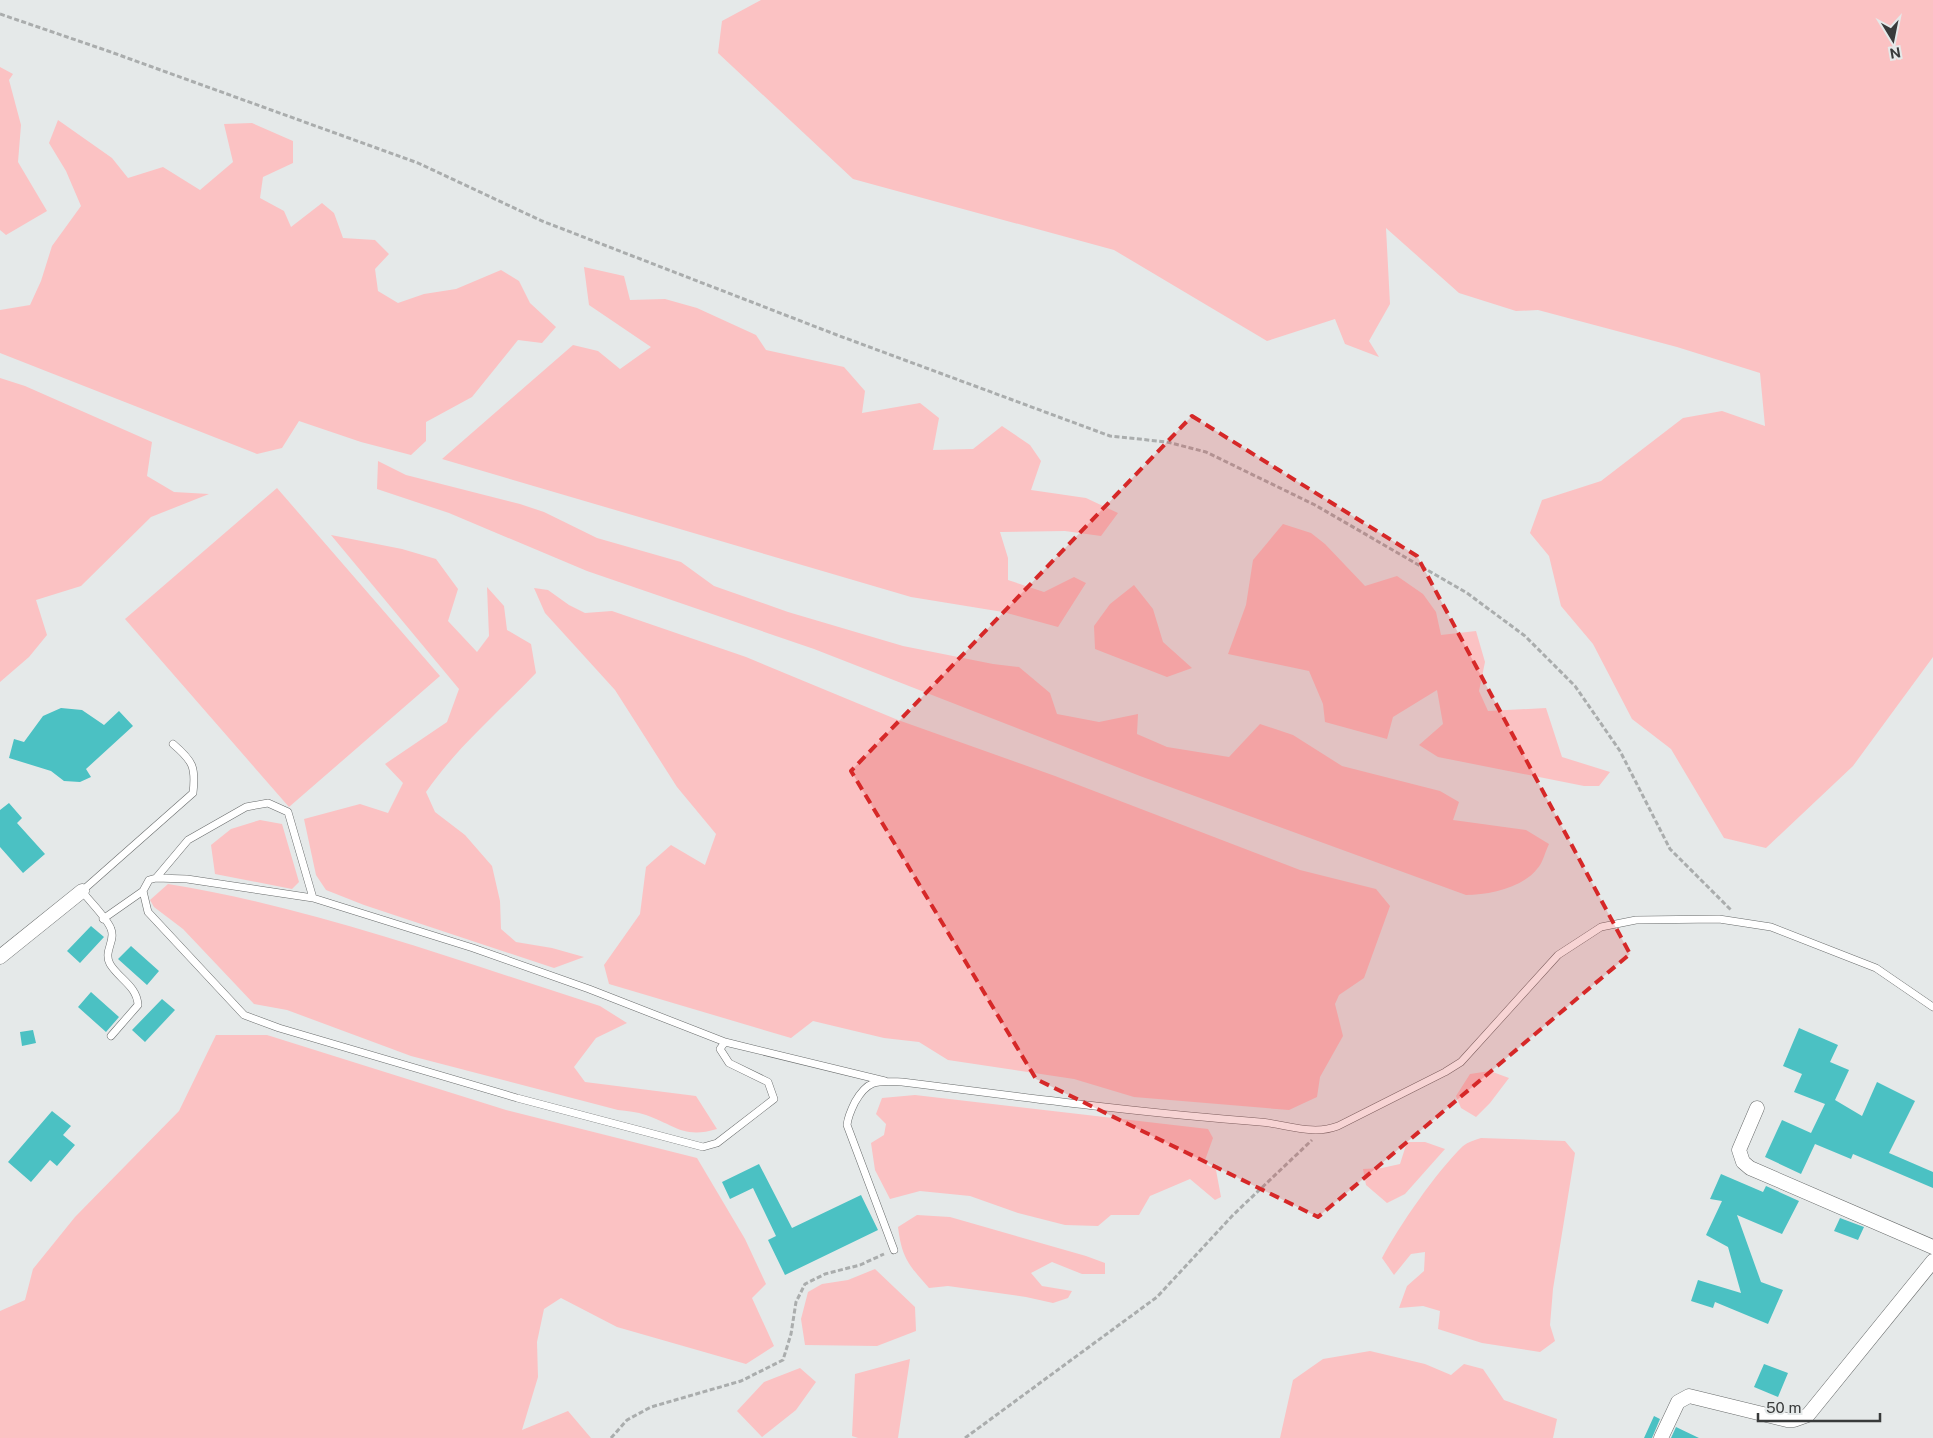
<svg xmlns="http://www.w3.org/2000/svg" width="1933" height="1438" font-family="'Public Sans',sans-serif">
<rect width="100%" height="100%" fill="#e5e9e9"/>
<!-- green -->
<path fill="#fbc2c3" d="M761,0H1933V657L1853,766L1766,848L1724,838L1671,749L1632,719L1593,644L1561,606L1549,556L1530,533L1542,500L1601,481L1683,418L1722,411L1765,426L1760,373L1677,347L1538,310L1516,311L1459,293L1386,228L1390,304L1369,341L1379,357L1345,344L1335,319L1267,341L1114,250L853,179L718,53L722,21Z
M0,67L13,74L9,80L21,125L18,162L47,211L6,235L0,230Z
M58,120L112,158L128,178L163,167L200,190L233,162L224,124L252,123L293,141V163L263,177L260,198L284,211L291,227L322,203L334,213L343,238L375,240L389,254L375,269L378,291L398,303L424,294L456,289L501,270L519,281L530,303L556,327L542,343L518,340L472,397L426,422V441L411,455L361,442L299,421L282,448L257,454L0,353V310L30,305L41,281L52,246L81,206L66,171L49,143Z
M584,267L624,276L630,300L665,299L697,308L756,335L766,350L844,367L865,391L862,413L920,403L939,418L933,450L973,449L1002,426L1030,445L1041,461L1031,490L1086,498L1118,513L1101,536L1065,531L1000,532L1008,558V580L1044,592L1074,577L1086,583L1058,627L1003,612L911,597L442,459L573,345L598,351L620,369L651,347L589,305Z
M0,378L25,386L152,442L147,476L174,492L209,494L151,517L81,586L36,600L47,635L29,657L0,682Z
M378,461L406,475L520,504L544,512L597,538L681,562L714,586L788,612L903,646L993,664L1019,667L1050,693L1057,714L1099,722L1138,714L1137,734L1167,747L1229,757L1260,724L1293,735L1342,766L1440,791L1459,802L1453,820L1526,830L1549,844C1545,852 1543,863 1537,869C1522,888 1489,895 1466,895L1140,776L814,649L587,571L449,513L377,489Z
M277,488L440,676L289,807L125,619Z
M1283,524L1311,533L1325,544L1365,586L1397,576L1423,594L1436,612L1441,635L1476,631L1485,662L1479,691L1488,711L1546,708L1562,757L1610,772L1599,786H1584L1438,757L1419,745L1443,724L1437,690L1393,717L1387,739L1325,722L1323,704L1309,671L1228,654L1246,605L1253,560Z
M331,535L402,549L436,559L458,589L448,621L477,652L489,636L487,587L504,606L507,630L531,644L536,673C499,712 457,747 426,792L435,812L465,835L492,866L500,901L501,929L516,942L552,948L584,957L554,968L364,905L326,890L316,875L304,819L360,804L388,813L403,783L385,764L447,722L459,689Z
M1134,585L1153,609L1163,642L1192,668L1167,677L1095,649L1094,626L1110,604Z
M534,588L548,590L569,605L585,613L612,611L746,657L898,720L1055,776L1300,870L1376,889L1390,906L1364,978L1339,995L1335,1004L1343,1036L1320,1077L1317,1097L1289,1110L1134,1097L1074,1079L948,1060L919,1042L884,1038L813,1021L791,1038L609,984L604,965L640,914L646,867L671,845L705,865L716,834L677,787L615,690L545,613Z
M260,820L282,824L299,882L292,889L215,874L211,845L231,829Z
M168,884C316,908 458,961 600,1006L627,1023L596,1038L574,1067L585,1082L696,1096L717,1129C683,1139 675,1125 646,1115C637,1112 627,1111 618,1110L411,1056L287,1010L254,1004L183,929L154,907L150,900Z
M216,1035H267L506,1110L697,1158L745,1239L766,1284L752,1298L774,1346L746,1364L617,1327L561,1298L544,1309L537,1342L538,1377L522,1430L568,1411L591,1438H0V1311L25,1300L33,1269L75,1217L179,1111Z
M1490,1071L1509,1078L1490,1103L1476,1117L1461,1108L1456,1096L1470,1074Z
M915,1095L1208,1129L1213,1138L1204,1163L1216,1170L1221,1197L1215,1200L1190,1179L1150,1196L1139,1215H1111L1098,1226L1065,1225L1018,1213L970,1196L920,1191L890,1199L875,1170L871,1143L884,1135L886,1124L876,1114L882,1098Z
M1481,1138L1565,1141L1575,1153L1553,1289L1550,1325L1555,1341L1540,1352L1482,1343L1438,1329L1440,1311L1423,1306L1399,1308L1407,1286L1424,1271L1425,1252L1411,1254L1394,1275L1382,1258C1399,1226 1437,1171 1463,1146C1468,1142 1475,1140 1481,1138Z
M1407,1142H1425L1445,1149L1405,1194L1387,1203L1366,1185L1363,1169L1382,1168L1400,1164Z
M917,1215L950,1217L1086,1256L1105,1263V1274H1082L1052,1262L1031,1273L1042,1286L1072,1291L1068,1298L1053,1303L1026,1297L948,1286L929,1288C909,1265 902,1259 898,1227Z
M875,1269L915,1307L916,1331L877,1346L805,1345L801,1319L808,1292L822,1284L848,1280Z
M1370,1351L1425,1364L1451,1375L1464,1364L1483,1369L1504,1400L1557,1419L1553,1438H1280L1293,1380L1323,1359Z
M910,1359L898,1438H858L852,1436L855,1374Z
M800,1368L816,1382L796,1410L762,1437L737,1411L764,1382Z"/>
<!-- building -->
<path fill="#4bc1c3" d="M61,708L82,710L104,725L119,711L133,726L86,769L91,777L80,782L64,781L51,771L9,758L14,739L24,742L43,716Z
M9,803L22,818L17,823L45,854L23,873L0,847V810Z
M91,926L104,937L80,963L67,951Z
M131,946L159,971L147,985L118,959Z
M91,992L119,1017L106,1032L78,1007Z
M162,999L175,1010L145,1042L132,1030Z
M1799,1028L1838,1045L1830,1062L1849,1070L1835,1100L1862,1116L1877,1082L1915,1101L1889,1153L1933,1172V1188L1853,1154L1851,1159L1815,1144L1801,1174L1765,1157L1782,1120L1811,1133L1825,1104L1794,1092L1802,1074L1783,1066Z
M33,1030L36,1043L22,1046L20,1032Z
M52,1111L71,1126L63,1135L75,1145L57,1166L50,1160L31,1182L8,1162Z
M759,1164L792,1228L861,1195L878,1230L785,1275L768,1240L776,1236L753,1188L730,1199L722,1182Z
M1721,1174L1763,1192L1766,1186L1799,1201L1782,1234L1737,1215L1761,1282L1783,1290L1768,1324L1715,1302L1713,1308L1691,1301L1698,1280L1741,1293L1728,1247L1706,1235L1722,1201L1710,1199Z
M1840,1218L1864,1227L1858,1240L1834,1231Z
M1764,1364L1788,1373L1778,1397L1754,1387Z
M1654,1416L1660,1419L1652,1438H1644Z
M1676,1427L1699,1438H1671Z"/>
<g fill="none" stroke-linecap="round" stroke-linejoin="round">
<defs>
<path id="service" d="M156,878L188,840L246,807L268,803L288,812L313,898
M103,919L143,891
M111,1036L138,1005C137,986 119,979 110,964C103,951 116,941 111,929C107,918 90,902 82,891L193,793C196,767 193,761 173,744
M725,1042L720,1049L729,1063L768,1082L774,1099L717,1143L703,1147L517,1098L279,1028L244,1015L148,912L143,891L149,880L156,878L187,879L313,898L473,948L589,989L725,1042L885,1081
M894,1250L847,1125C848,1116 851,1110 855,1102C868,1079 877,1081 902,1082C1021,1097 1140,1113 1260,1122C1286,1124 1312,1136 1338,1126L1445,1072L1461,1062L1558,955L1601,927L1636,920L1719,919L1771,927L1876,968L1933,1007"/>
<path id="minor" d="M0,957L82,891
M1757,1108L1739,1150L1743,1162L1750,1168L1933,1247
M1661,1438L1678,1402L1689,1396L1787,1420H1794L1808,1415L1933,1261"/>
</defs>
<!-- service casing -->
<use href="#service" stroke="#686b6b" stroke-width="8"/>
<!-- minor casing -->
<use href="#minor" stroke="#686b6b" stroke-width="15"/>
<!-- path -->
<path stroke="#aaadad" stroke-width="3" stroke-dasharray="5 2.5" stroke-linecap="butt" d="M0,14L108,51L418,163L542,221L837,335L1110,436L1167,442L1206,452L1315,505L1467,593L1525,636L1575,686L1620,751L1670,849L1732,911
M611,1438L627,1420L651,1407L741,1381L783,1360L791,1334L796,1302L805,1284L825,1274L860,1265L884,1254
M965,1438L1157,1297L1233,1215L1312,1140"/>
<!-- service -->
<use href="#service" stroke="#fff" stroke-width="7"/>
<!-- minor -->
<use href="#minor" stroke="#fff" stroke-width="14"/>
</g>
<!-- marked area -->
<path fill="#d62828" fill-opacity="0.2" stroke="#d62828" stroke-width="4" stroke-dasharray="10 6" stroke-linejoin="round" d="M1192,416L1417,556L1630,954L1318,1217L1036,1079L851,771Z"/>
<!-- north arrow -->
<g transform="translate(1893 40) rotate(170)" stroke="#e5e9e9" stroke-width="4" paint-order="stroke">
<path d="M0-4L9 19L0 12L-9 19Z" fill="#383a3a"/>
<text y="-8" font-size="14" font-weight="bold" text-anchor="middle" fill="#383a3a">N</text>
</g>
<!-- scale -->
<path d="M1758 1413v8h122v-8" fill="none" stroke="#383a3a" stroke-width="2.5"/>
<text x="1766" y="1413" font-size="15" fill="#383a3a" stroke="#e5e9e9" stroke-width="4" paint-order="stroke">50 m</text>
</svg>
